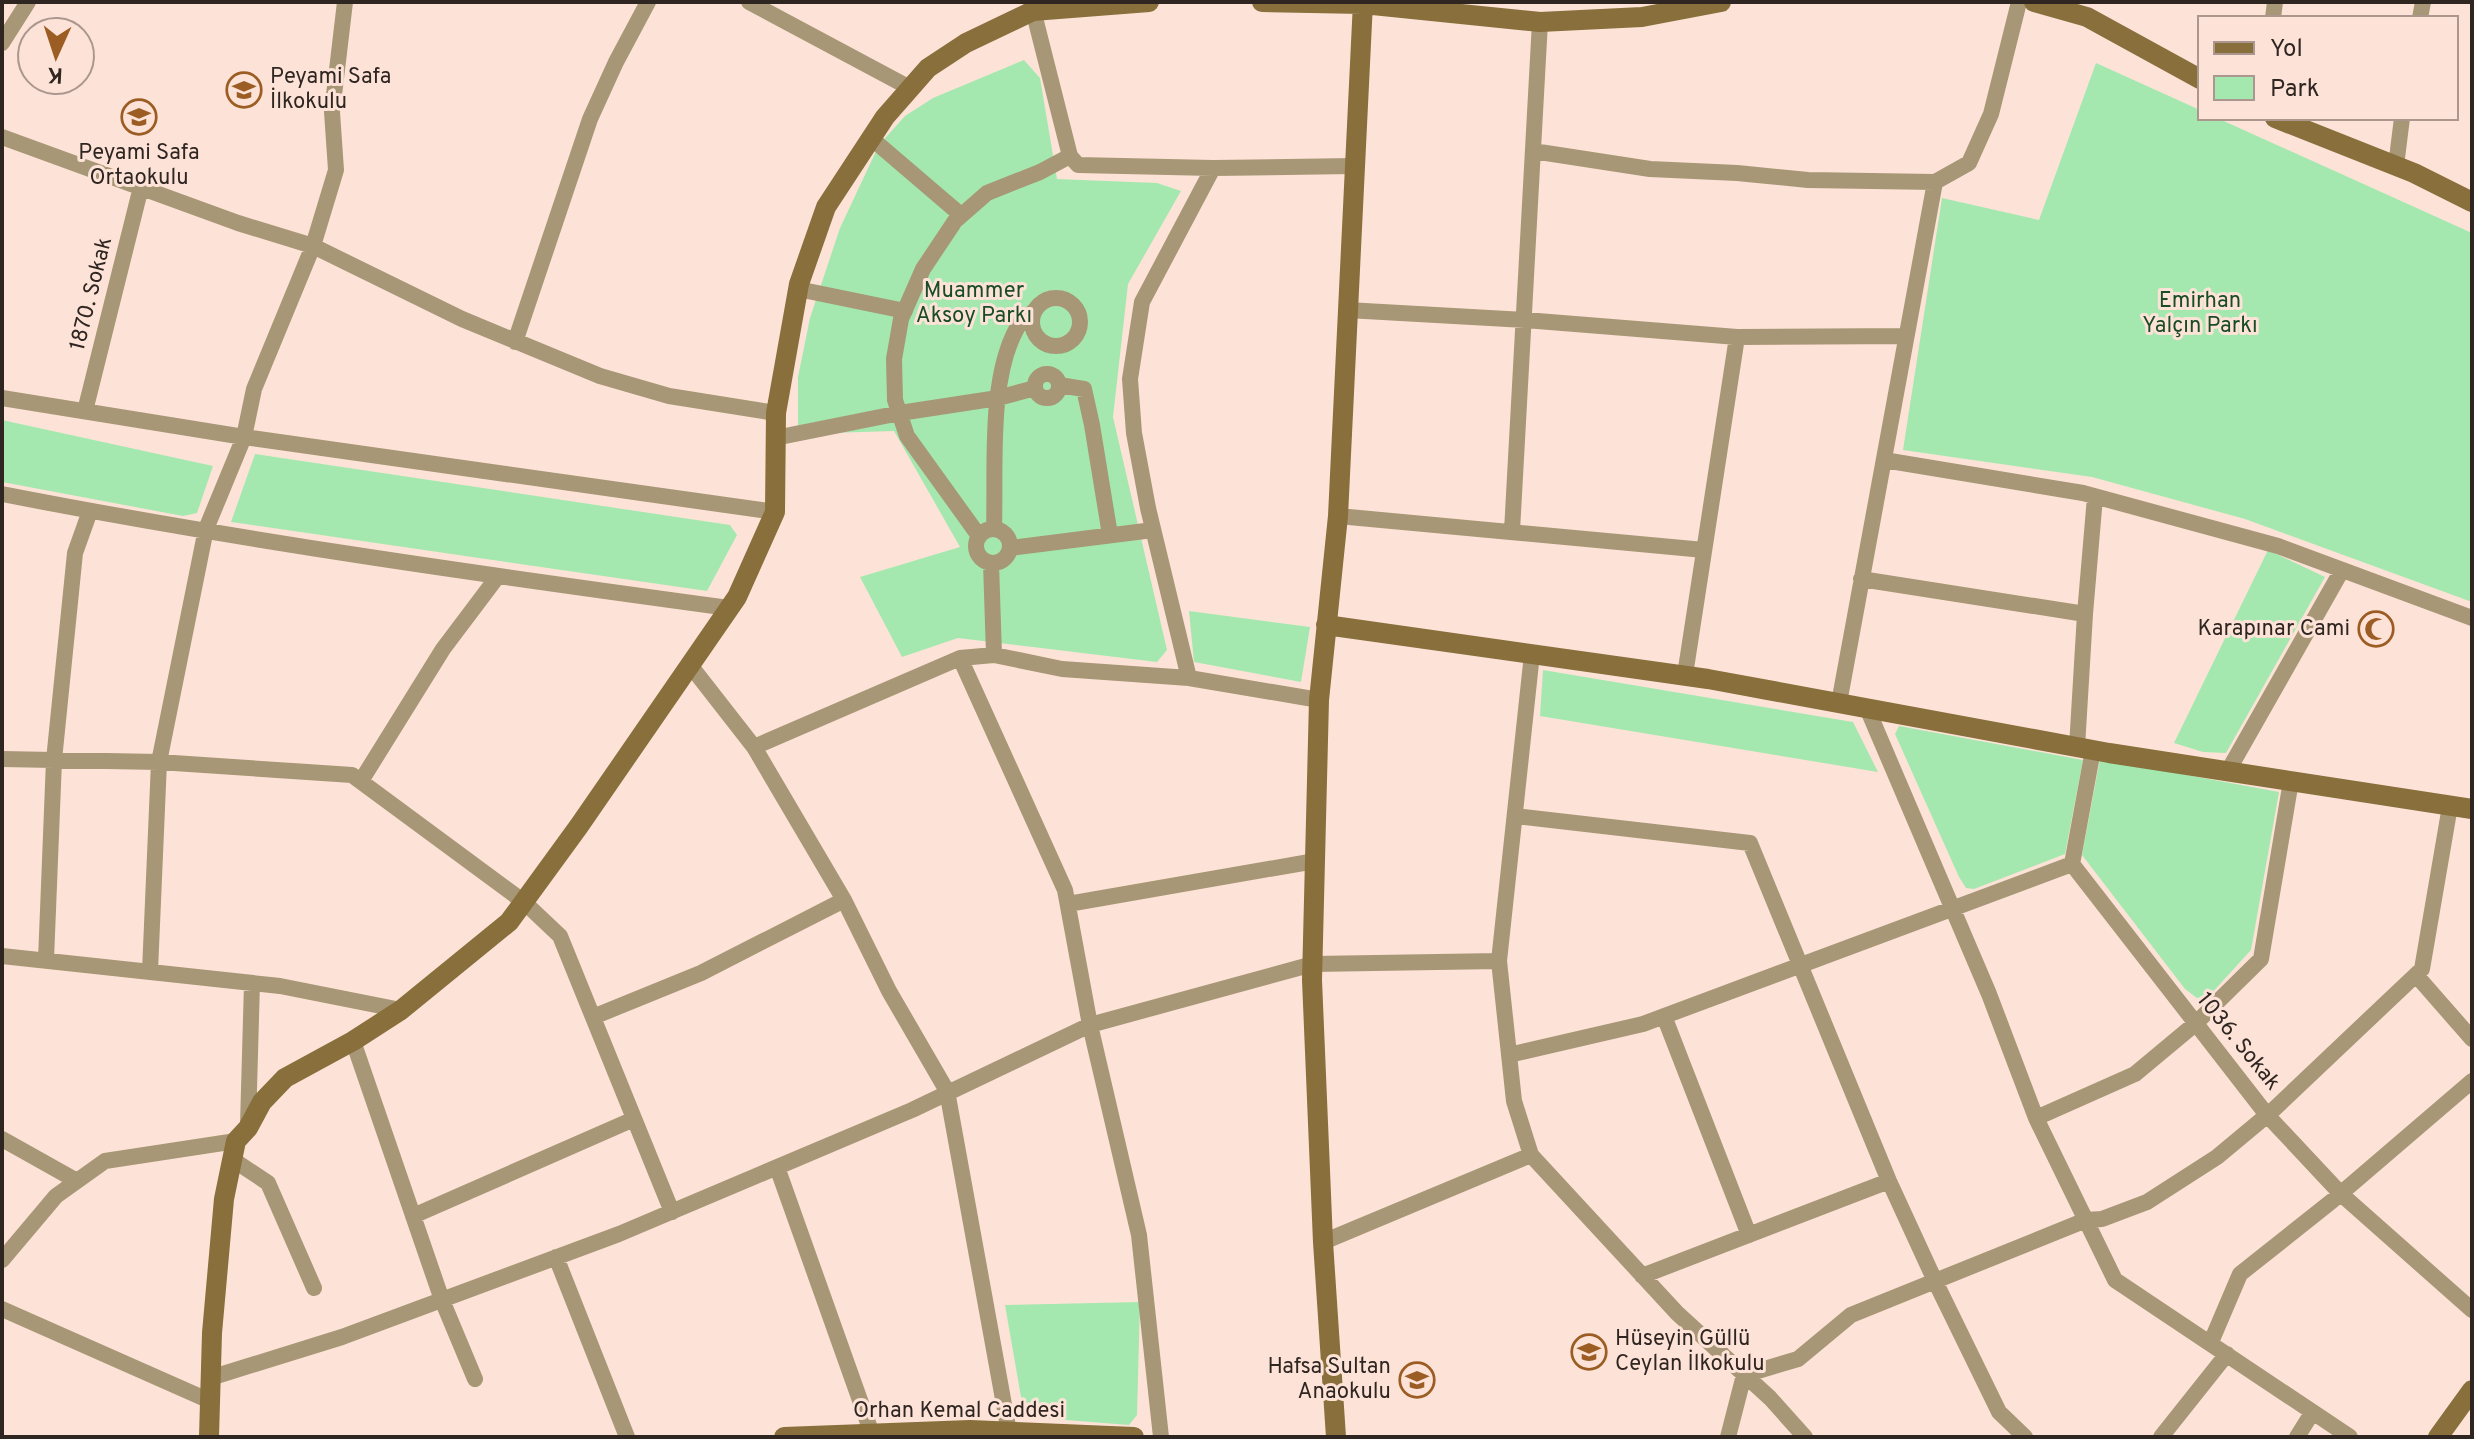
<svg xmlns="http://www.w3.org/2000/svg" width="2474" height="1439" font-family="Overpass,sans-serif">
<rect width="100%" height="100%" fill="#fde3d7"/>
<!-- green -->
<path fill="#a4e8af" d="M1024,60L1040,78L1057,179L1157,183L1181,191L1128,284L1113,417L1167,650L1157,662L958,638L902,657L860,577L960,547L894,431L798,434V377L810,318L840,228L879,145L905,116L933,98Z
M2096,63L2200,110V118H2217L2472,233V602L2245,519L2092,477L1903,450L1942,198L2039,220Z
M2,420L213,466L197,513L183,516L2,482Z
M255,454L730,525L737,535L707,591L231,522Z
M2268,550L2325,577L2226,753L2203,752L2174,743Z
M1189,611L1310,627L1301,682L1194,662Z
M1543,670L1853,722L1878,772L1540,716Z
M1899,726L2083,760L2065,854L1974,889L1966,888L1959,877L1895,734Z
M2100,759L2279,792L2251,950L2210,995L2197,998L2185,989L2082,855Z
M1140,1302L1137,1415L1129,1425L1040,1418L1021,1397L1005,1305Z"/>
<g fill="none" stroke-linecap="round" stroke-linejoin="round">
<!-- street -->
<path stroke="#a89776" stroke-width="16" d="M749,2L910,88
M1031,2L1070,156L1078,165L1213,168L1354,166
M2273,18L2275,2
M2420,18L2423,2
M2,43L28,2
M2,137L238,223L313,246L462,319L600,376L669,396L776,413
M871,138L961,215
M1533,151L1650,169L1737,173L1808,180L1935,182
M2396,166L2402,118
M798,289L905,311
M1032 322a24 24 0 1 1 48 0a24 24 0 1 1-48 0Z
M1347,310L1525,320L1737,337L1906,336
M515,342L590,119L616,62L648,2
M1035 386a12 12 0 1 1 24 0a12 12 0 1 1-24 0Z
M1059,385L1084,389L1092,425L1110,535
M2,398L244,437L775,512
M85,411L141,187
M775,438L900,413L998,398L1035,388
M1884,460L2083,493L2278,546L2472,618
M2,494C243,541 486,575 729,608
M1338,516L1704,550
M976 546a17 17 0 1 1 34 0a17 17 0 1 1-34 0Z
M994,529C996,469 988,380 1017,328C1020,321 1028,317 1034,311
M1512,531L1540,22
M979,536L907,436L895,400L894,359L901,319L923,269L955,221L987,193L1040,172L1070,156
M1010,548L1153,530
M991,563L994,655
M1861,579L2085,614
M1532,654L1499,961L1514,1101L1531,1155L1677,1313L1770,1398L1805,1437
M960,658L1065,890L1090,1025L1139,1235L1161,1437
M690,665L754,747L844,900L889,991L947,1091L1009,1432
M1685,675L1737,337
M1189,678L1148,508L1134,433L1130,379L1142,302L1213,168
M1839,703L1935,182L1969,163L1991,114L2019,2
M1867,708L1989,994L2036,1118L2115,1280L2350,1437
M754,747L960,658L994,655L1062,669L1189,678L1319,700
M2077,747L2085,614L2095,497
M2093,750L2072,864L2267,1115L2341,1194L2472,1310
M2,759L159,762L352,775L524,902L560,936L672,1212
M2228,771L2342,570
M361,781L443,649L498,576
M1515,816L1750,843L1889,1181L1935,1281L1999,1412L2025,1437
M1068,904L1315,861
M2,956L280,986L401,1010
M46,960L54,760L75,553L90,511
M150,971L159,762L206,529L244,437L254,389L313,246L336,170L332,112L345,2
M2416,975L2472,1039
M1664,1016L1749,1235
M593,1017L701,973L844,900
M353,1041L442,1300L475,1379
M1509,1055L1643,1024L2072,864
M2036,1118L2135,1074L2195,1024L2261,959L2291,781
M248,1125L252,983
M2,1139L77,1181
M232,1159L268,1183L314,1288
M777,1167L872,1434
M413,1216L634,1119
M1323,1242L1531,1155
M556,1257L627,1437
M2,1260L56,1196L105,1161L236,1141
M1642,1276L1889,1181
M2,1309L210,1401
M2211,1342L2240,1274L2332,1201L2472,1081
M210,1378L342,1337L619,1234L912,1110L1090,1025L1313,964L1499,961
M1728,1437L1744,1375L1798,1359L1851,1315L2086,1220L2102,1219L2147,1202L2217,1157L2271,1112L2422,969L2450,806
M2161,1437L2227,1354
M2297,1437L2312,1413"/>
<!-- secondary -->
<path stroke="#886f3c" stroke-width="20" d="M1262,2L1363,4L1540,22L1642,17L1721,2
M2034,2L2087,17L2200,79
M2275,118L2414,173L2472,202
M1326,625L1708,679L2109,753L2472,809
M209,1437L212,1333L224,1199L236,1141L248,1128L262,1102L285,1078L353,1041L401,1010L509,922L579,826L737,597L775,512L776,413L799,284L826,207L885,117L928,68L966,43L1033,11L1149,2
M784,1437L970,1430L1134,1437
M1336,1437L1323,1242L1312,980L1319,700L1338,516L1363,2
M2438,1437L2472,1390"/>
</g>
<!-- icons -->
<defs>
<symbol id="school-ring" viewBox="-11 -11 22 22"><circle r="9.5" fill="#fde3d7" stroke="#9b5d23" stroke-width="1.5"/><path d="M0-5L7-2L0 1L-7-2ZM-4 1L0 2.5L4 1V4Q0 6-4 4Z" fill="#9b5d23"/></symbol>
<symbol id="mosque-ring" viewBox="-11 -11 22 22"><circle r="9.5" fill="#fde3d7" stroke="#9b5d23" stroke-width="1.5"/><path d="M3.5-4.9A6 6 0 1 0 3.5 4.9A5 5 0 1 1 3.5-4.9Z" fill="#9b5d23"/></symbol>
</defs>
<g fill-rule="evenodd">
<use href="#school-ring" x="224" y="70" width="40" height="40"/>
<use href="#school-ring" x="119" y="97" width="40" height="40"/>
<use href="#mosque-ring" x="2356" y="609" width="40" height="40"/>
<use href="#school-ring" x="1569" y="1332" width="40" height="40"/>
<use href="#school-ring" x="1397" y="1360" width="40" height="40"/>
</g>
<g text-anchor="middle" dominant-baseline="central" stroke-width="6" stroke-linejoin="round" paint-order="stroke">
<!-- poi labels -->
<g font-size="22" fill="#2f2521" stroke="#fde3d7" text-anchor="start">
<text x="270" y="77">Peyami Safa<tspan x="270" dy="25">İlkokulu</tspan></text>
<text x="139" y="153" text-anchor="middle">Peyami Safa<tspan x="139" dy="25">Ortaokulu</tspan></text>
<text x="2350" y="629" text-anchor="end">Karapınar Cami</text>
<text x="1615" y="1339">Hüseyin Güllü<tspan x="1615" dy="25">Ceylan İlkokulu</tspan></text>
<text x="1391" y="1367" text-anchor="end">Hafsa Sultan<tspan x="1391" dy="25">Anaokulu</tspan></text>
</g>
<!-- park labels -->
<g font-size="22" fill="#194c26" stroke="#fde3d7">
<text x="974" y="291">Muammer<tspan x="974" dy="25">Aksoy Parkı</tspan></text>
<text x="2200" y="301">Emirhan<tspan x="2200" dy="25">Yalçın Parkı</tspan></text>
</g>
<!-- street labels -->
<g font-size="22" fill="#2f2521" stroke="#fde3d7">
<text transform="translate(92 294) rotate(-76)">1870. Sokak</text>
<text transform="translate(2238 1042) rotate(51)">1036. Sokak</text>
<text x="959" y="1411">Orhan Kemal Caddesi</text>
</g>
</g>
<!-- border -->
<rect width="2474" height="1439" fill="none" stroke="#2f2521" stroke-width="8"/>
<!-- legend -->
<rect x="2198" y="16" width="260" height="104" fill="#fde3d7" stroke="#ab978e" stroke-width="2"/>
<rect x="2214" y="42" width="40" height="12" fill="#886f3c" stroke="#ab978e" stroke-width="2"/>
<text x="2270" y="56" font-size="24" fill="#2f2521">Yol</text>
<rect x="2214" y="76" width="40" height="24" fill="#a4e8af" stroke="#ab978e" stroke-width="2"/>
<text x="2270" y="96" font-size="24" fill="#2f2521">Park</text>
<!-- north arrow -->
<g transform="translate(56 56) rotate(183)"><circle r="38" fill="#fde3d7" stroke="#ab978e" stroke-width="2"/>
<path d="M0-6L14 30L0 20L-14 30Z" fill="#9b5d23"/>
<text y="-12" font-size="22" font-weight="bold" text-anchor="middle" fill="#2f2521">K</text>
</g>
</svg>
